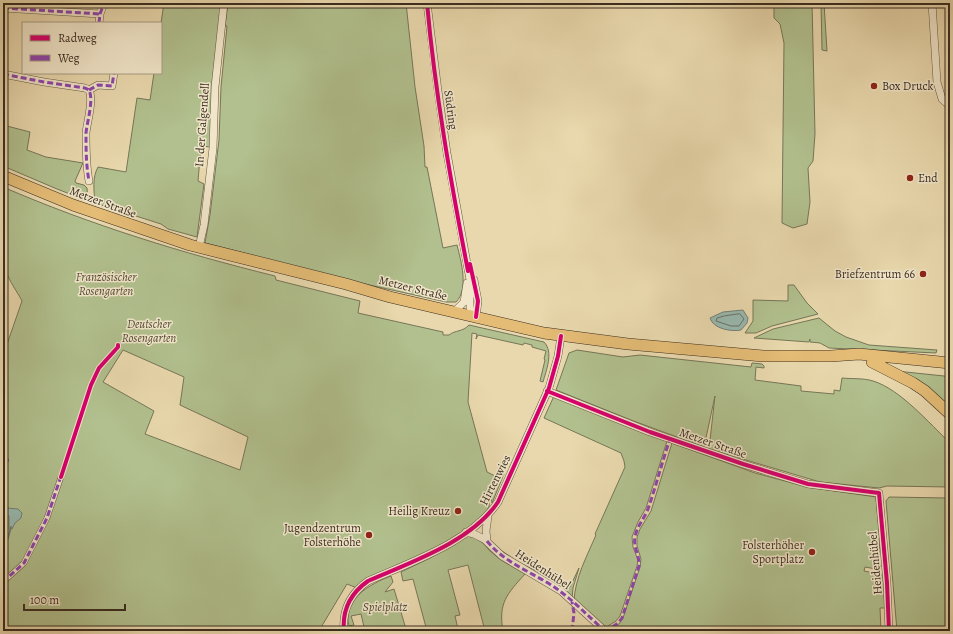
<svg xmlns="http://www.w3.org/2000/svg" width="953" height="634" font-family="Alegreya,serif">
<rect width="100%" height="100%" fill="#e9d8ad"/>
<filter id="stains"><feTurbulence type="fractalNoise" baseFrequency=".005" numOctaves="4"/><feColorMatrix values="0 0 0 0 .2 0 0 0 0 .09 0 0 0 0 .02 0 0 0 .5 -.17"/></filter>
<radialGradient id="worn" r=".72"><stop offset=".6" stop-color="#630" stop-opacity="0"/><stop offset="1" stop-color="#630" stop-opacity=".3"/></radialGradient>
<!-- green -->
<path fill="#b1c08e" stroke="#767658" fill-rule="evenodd" d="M164,3H222L210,147L201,146L198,181L204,184L197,237L168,229L161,224L95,203C94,190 92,178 98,167L126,172L137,98L150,100L154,73H161V23Z
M228,3H406L415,87L424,146L425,167H427L443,248L457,245C461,261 469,289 456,302H446L347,280L205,243L210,215L219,140L221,87L227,26H225Z
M774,3H812L815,134L813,161L808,168L810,202L807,224L793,228L782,223L784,43L780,24L774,18Z
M821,3H824L827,51L822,50Z
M3,125L30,132L27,150L46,157L83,163L75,181L76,183L84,185L87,188L88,201L57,189L3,166Z
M3,187C91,225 182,253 275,276L276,280L360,301L358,313L443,332V335H449C455,330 463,332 469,325L544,342C554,352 546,371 543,382L540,381L545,360L544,359L546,351L532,347V345L524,343L523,345L478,335L476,339L477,334L472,333L468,402L487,472L495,476L504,474L492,503L490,491H488L490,496L489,507L475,527L357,588L347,584L320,629L321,631H3V353H4L22,301C16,289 0,270 7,258L3,252ZM123,350L184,377L180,405L248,437L240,470L145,434L154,411L103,382Z
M788,285H794L807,303L818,314L772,326L756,333H745L753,321V300L788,301Z
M819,318L835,331L846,337L869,345L937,350L936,353L829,348L820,343L810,342V339L809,342L754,338L773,329Z
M577,350L623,357L640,355L751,367L752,363L762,364L764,366V368L756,367L755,380L801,386V391L834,394V390L840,391L842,378C852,379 864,378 873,381C900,389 930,424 950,443V487L887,486L879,488L820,482L709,449L715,396L704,447L631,420L556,390L569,353Z
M896,371L944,376L950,378V410Z
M554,396L667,441L646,508L638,522L632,537L633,547L638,560L637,566L620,616L616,621L605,628L574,601C575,578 587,556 596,535L595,534L625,467L624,461L621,453L544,418Z
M672,443L755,473L807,487L876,497L880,541L878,564L881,566V567L876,569L865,567L864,571L883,575L885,608H880L881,631L608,630L619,624L623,618L640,567L641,559L637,546V537L640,529L651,511Z
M889,497L947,498L950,515V631H897L886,501Z
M470,535L483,543L490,551L501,560L525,574C507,594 498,603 503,631H485L468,565L448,570L460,615L455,616L458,629L463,627L464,631H427L413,579L403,581L401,572L430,558Z
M496,547L520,563L570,587L579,568L573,588L572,599L509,557Z
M391,576L393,582L385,592L394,589L406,629L400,631H365L361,614L351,616L354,625L349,626C342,599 370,584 391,576Z"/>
<!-- water -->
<path fill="#98b9b0" stroke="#738177" d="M743,310L748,318L747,323L741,330C732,332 713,329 710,318L723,312Z
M7,508L18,509L22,513L21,518L15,523L12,529H9V516L6,514Z"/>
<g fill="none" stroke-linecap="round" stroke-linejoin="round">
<!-- shore -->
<path stroke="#6a7368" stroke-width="1" d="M740,314L744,319L739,326H731L716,321L717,318L724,316Z"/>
<!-- stream -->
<path stroke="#738177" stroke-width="2" d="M3,544L8,538L11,527"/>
<defs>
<path id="pedestrian" d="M3,582L24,563L47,518L61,477"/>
<path id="minor" d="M427,3L438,91L447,153L470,280V308L472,316
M932,3L937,82L942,99L950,106
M3,8L100,14
M99,23L100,14L104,3
M3,74L44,82L85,88L89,90C94,100 87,122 86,133C86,149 86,165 89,181
M89,90L98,85L112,86L114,73
M199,247L204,225L213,148L215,87L224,3
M474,280L478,301L476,317
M454,312L464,302L467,283
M547,391L650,432L743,464L808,484L879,493L887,583L889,631
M466,532L474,534L484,539L502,556L561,591L605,631
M487,541L486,531L488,516
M344,631C342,610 351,593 368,581C411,562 471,542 498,502L549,388L558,356L561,336"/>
<path id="primary" d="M3,176L73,205L190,245L346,284L390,297L544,333L628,344L763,356H831L859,354L950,363
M872,362L913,383L925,391L950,414"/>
</defs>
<!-- pedestrian casing -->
<use href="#pedestrian" stroke="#665844" stroke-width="6"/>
<!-- minor casing -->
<use href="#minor" stroke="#665844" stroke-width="8"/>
<!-- primary casing -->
<use href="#primary" stroke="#3b2d21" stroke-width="12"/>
<!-- pedestrian -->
<use href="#pedestrian" stroke="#f1e6ca" stroke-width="5"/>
<!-- minor -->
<use href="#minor" stroke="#f1e6ca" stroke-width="7"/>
<!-- primary -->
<use href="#primary" stroke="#e4bc76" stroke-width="11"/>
<!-- quiet -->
<path stroke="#8e44ad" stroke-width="3" stroke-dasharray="6 3" stroke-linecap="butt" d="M3,8L100,14
M99,23L100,14L104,3
M3,74L44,82L85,88L89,90C94,100 87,122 86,133C86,149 86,165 89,181
M89,90L98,85L112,86L114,73
M3,461L9,460
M487,541C506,565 538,574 561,592C577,604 590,618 605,631
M3,582L24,563L47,518L62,473
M604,630C612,628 617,625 622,618L639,566C640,556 633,548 635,537C637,526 644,519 648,509C656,486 662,462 670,439
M572,631L574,613L572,602"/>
<defs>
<path id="cycleway" d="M427,3C435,93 451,183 468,271
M470,264L478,301L476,317
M547,391L650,432L743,464L808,484L879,493L887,583L889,631
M61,477L91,385L99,368L118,347V345
M344,631C342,610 351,593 368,581C411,562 471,542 498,502L549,388L558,356L561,336"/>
</defs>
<!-- cycleway casing -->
<use href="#cycleway" stroke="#f1e6ca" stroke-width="6"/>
<!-- cycleway -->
<use href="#cycleway" stroke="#d6006c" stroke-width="4"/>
</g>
<!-- markers -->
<g fill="#8f2418" stroke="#f1e6ca" stroke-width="1.5">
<circle cx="874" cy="86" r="4"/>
<circle cx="910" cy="178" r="4"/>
<circle cx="923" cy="274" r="4"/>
<circle cx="458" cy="511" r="4"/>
<circle cx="369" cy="535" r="4"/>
<circle cx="812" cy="552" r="4"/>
</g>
<g text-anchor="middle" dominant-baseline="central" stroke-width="3" stroke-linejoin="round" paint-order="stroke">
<!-- poi labels -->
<g font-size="12" fill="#3b2d21" stroke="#f1e6ca" text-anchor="end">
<text x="882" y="86" text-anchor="start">Box Druck</text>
<text x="918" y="178" text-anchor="start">End</text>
<text x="915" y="274">Briefzentrum 66</text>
<text x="450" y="511">Heilig Kreuz</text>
<text x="361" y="528">Jugendzentrum<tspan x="361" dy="14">Folsterhöhe</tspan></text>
<text x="804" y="545">Folsterhöher<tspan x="804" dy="14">Sportplatz</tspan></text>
</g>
<!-- street labels -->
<g font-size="12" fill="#3b2d21" stroke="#f1e6ca">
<text transform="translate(451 110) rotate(82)">Südring</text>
<text transform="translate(202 125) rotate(-86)">In der Galgendell</text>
<text transform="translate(103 202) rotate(20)">Metzer Straße</text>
<text transform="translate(413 288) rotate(14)">Metzer Straße</text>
<text transform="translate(713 443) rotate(19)">Metzer Straße</text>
<text transform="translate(495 480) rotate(-63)">Hirtenwies</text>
<text transform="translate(875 563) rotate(-95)">Heidenhübel</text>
<text transform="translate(543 569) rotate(33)">Heidenhübel</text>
</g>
<!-- park labels -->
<g font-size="12" font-style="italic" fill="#534a37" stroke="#f1e6ca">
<text x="106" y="277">Französischer<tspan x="106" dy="14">Rosengarten</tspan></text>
<text x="149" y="324">Deutscher<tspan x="149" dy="14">Rosengarten</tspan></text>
<text x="385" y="607">Spielplatz</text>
</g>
</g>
<!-- margin -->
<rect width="953" height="634" fill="none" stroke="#e9d8ad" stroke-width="16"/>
<rect x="4" y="4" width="945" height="626" fill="none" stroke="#3b2d21" stroke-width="2"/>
<rect x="8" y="8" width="937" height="618" fill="none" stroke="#3b2d21"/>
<!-- legend -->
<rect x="22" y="22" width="140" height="52" fill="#f1e6ca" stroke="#a89c86"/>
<rect x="30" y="35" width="20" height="6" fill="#d6006c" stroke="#a89c86"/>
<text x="58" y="42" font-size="12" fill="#3b2d21">Radweg</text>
<rect x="30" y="55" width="20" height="6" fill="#8e44ad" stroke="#a89c86"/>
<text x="58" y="62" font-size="12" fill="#3b2d21">Weg</text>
<!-- scale -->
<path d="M24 604v6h101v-6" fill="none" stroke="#3b2d21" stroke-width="2"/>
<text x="30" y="604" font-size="12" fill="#3b2d21" stroke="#f1e6ca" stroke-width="3" paint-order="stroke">100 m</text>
<rect width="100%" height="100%" filter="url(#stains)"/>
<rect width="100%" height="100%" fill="url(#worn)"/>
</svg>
